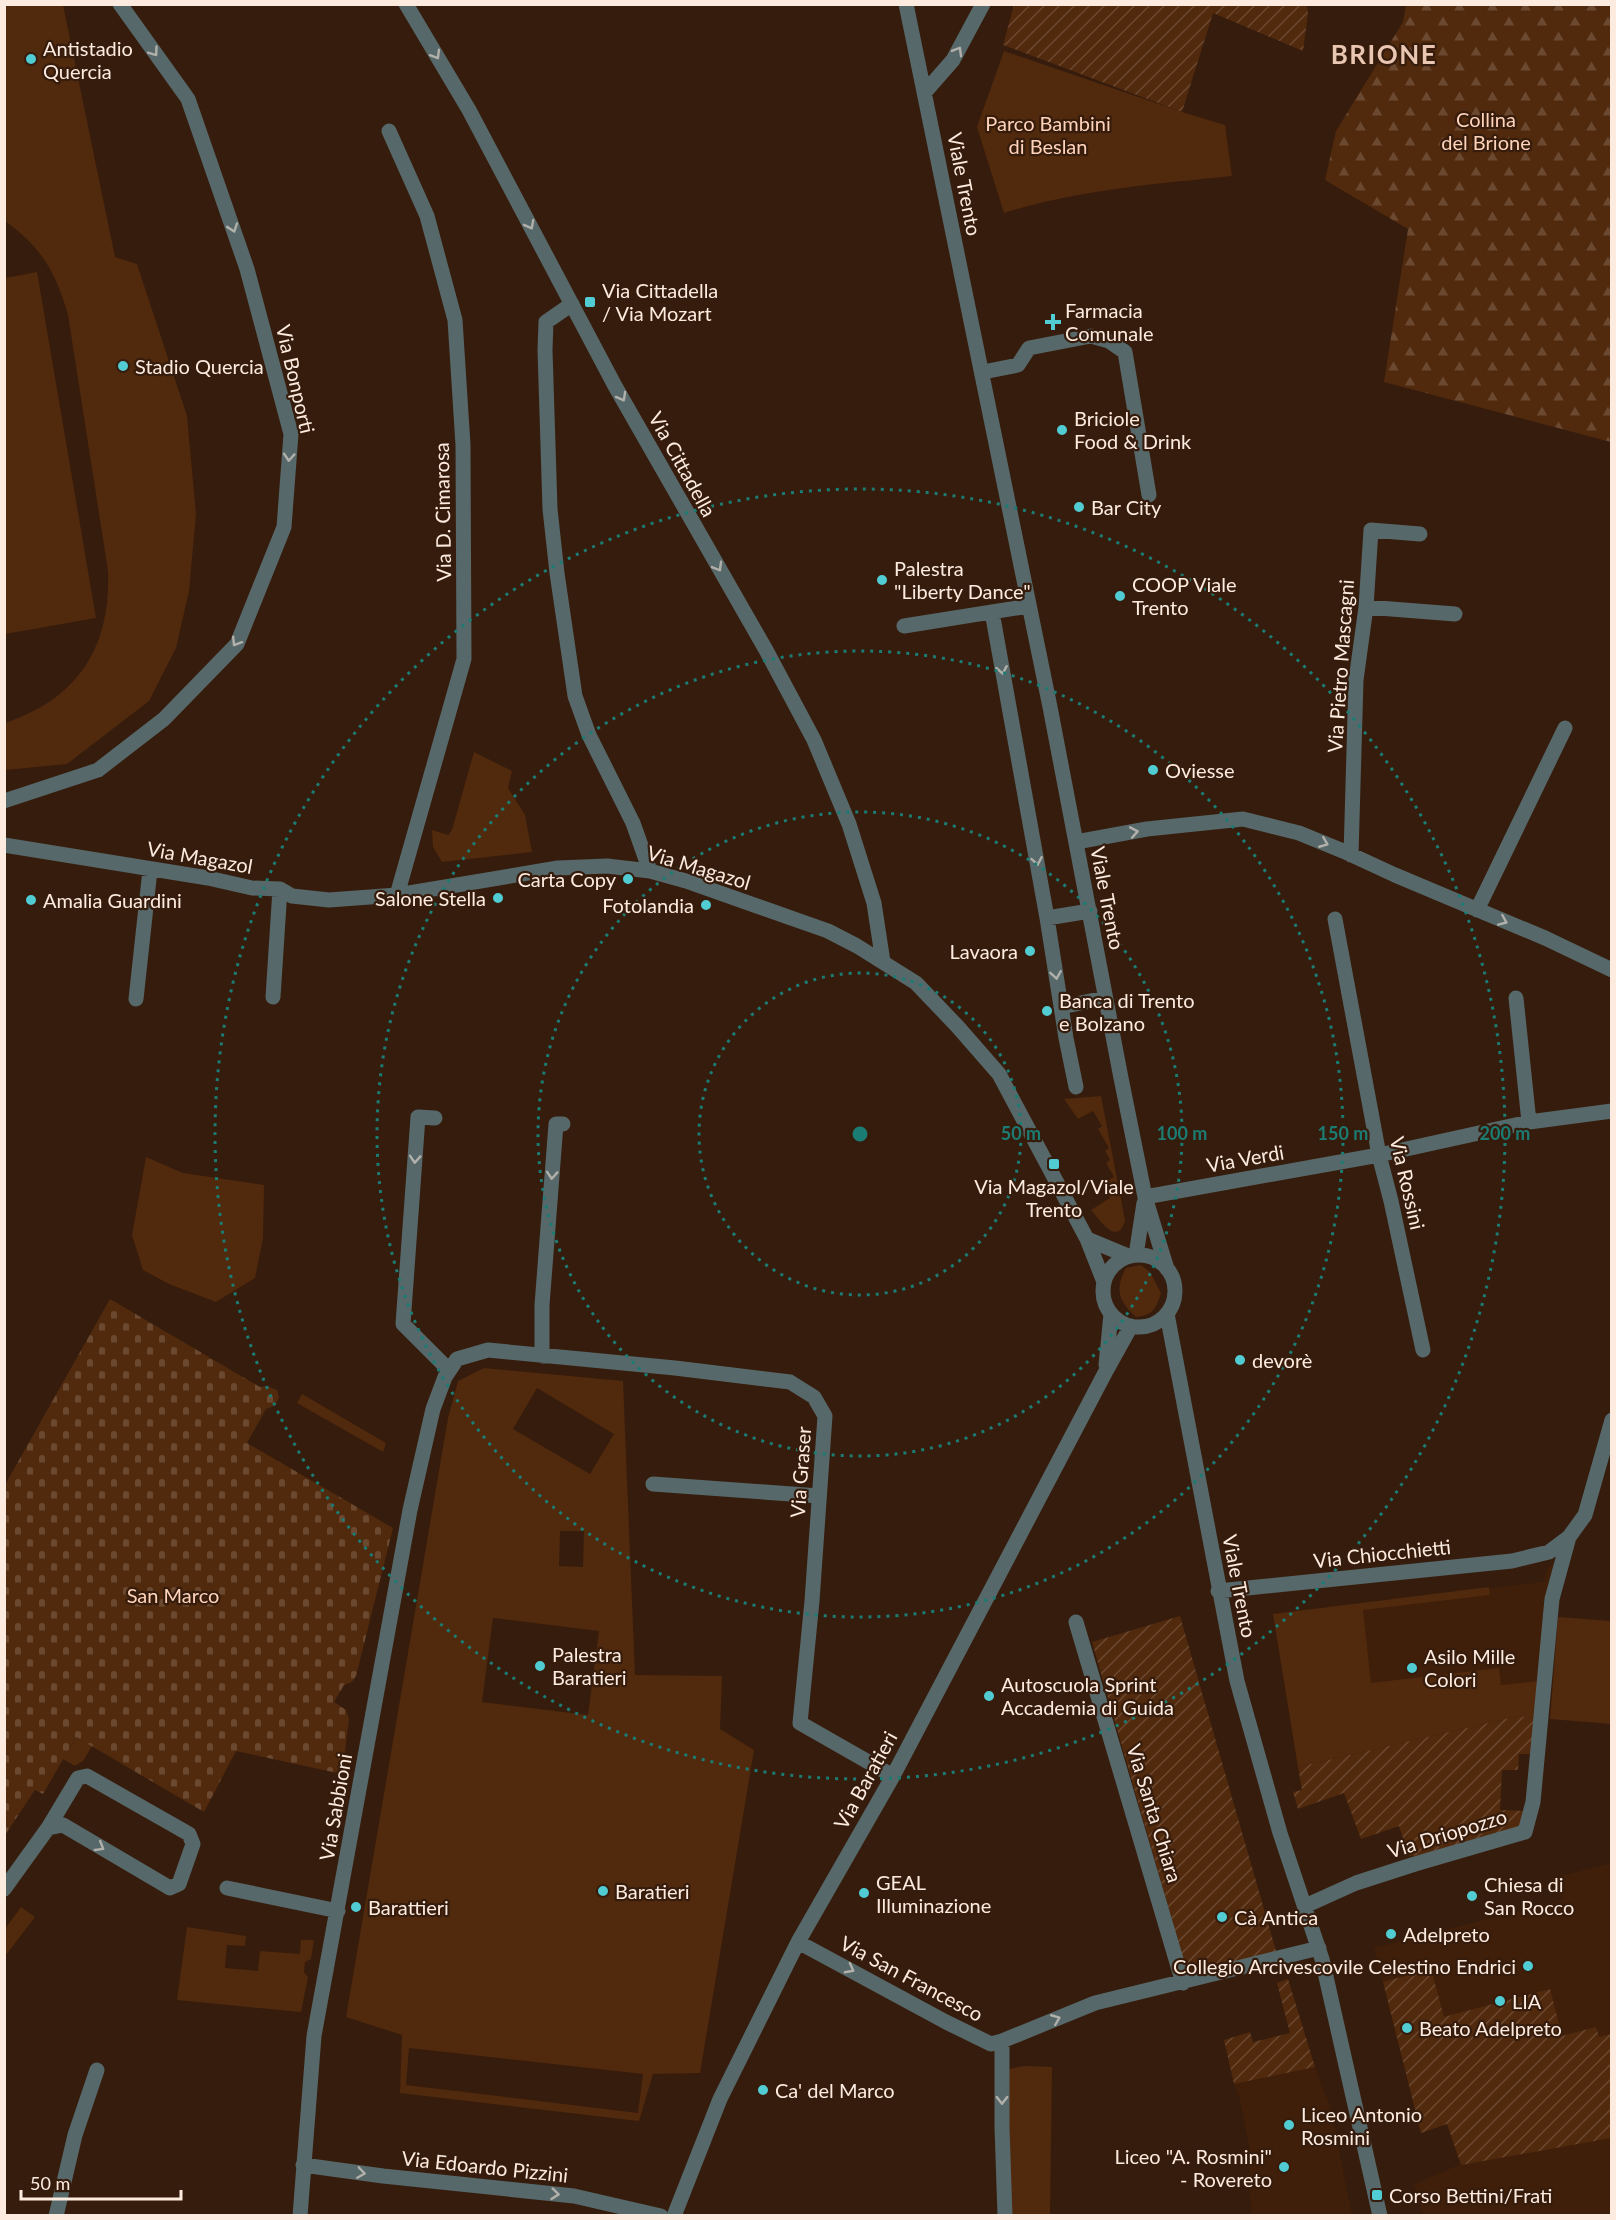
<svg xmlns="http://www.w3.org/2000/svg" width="1616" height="2220" font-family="Lato,sans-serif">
<defs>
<pattern id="forest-firs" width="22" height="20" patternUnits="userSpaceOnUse" patternTransform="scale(1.5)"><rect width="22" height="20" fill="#51290d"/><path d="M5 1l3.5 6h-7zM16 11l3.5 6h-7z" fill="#6b4830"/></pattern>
<pattern id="cemetery-stones" width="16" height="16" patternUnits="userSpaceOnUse" patternTransform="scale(1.5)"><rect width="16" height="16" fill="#51290d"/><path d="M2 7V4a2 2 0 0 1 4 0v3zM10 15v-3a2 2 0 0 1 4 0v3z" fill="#6b4830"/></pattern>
<pattern id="garden-furrows" width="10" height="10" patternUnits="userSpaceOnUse" patternTransform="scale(1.5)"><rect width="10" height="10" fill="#51290d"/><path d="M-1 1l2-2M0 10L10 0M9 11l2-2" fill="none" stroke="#6b4830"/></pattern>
</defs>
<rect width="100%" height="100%" fill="#361c0c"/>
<!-- built -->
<path fill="#3f1f0a" d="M1560,1557L1536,1718L1518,1716L1298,1767L1273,1614L1543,1582L1548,1567Z
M1611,1863V2215H1423L1414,2184L1461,2164L1447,2124L1421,2133L1374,1948L1562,1900L1557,1877Z
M1315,2067L1330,2106L1352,2215H1251L1249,2145L1239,2097L1234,2084Z"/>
<!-- green -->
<path fill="#51290d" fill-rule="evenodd" d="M4,5H63L115,257L137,264L187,416L196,514L189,591L176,648L149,701L67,764L5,770V723C78,699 111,647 108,571L68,315C56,272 41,247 5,221Z
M1004,51L1182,112L1225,125L1232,176C1155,184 1078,190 1004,213L977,127Z
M37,272L96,618L5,634V278Z
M474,752L512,771L508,788L525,815L532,852L442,862L433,847L432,830L448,835L452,830Z
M1101,1096L1125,1220C1118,1248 1099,1219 1091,1210L1110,1198L1101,1184L1114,1177L1106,1163L1110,1160L1105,1151L1109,1148L1098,1129L1102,1126L1093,1111L1078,1119L1064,1099Z
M146,1157L183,1173L264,1185L263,1238L255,1278L216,1302L169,1284L143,1270L132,1235Z
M1141,1265L1150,1272L1161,1293C1156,1309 1153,1315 1136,1317C1119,1301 1114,1290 1126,1268Z
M484,1368L623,1381L635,1675L722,1676L720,1729L754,1750L700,2073L653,2074L639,2121L400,2093L402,2035L346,2017L448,1418L458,1381ZM537,1388L614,1434L590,1474L513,1429ZM560,1531H584L583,1567L559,1566ZM493,1618L599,1631L588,1715L482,1702ZM409,2048L643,2074L638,2113L406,2085Z
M302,1394L386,1443L383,1452L297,1403Z
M1489,1587L1490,1595L1363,1610L1371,1683L1499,1668L1501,1685L1540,1681L1536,1718L1518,1716L1298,1767L1273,1614Z
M1558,1617L1611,1621V1724L1550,1719Z
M76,1737L92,1746L83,1761L75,1766L63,1759Z
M21,1907L35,1917L5,1956V1929Z
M187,1927L246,1936L245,1946L227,1945L225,1968L258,1971L260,1951L300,1954L301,1940H314L311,1959L305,1962L304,1972L308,1977L301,2012L177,2000Z
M1024,2066L1052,2067L1050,2215L1008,2216L1009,2069Z"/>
<!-- forest -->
<path fill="url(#forest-firs)" d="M1406,5H1611V442L1384,382L1408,229L1325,180L1336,131L1403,22Z"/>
<!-- cemetery -->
<path fill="url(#cemetery-stones)" d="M110,1299L260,1387L267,1386L277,1390L279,1398L274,1406L266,1409L247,1443L393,1528L356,1676L352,1682L344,1685L334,1702L346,1710L349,1719L342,1774L236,1751L204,1812L76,1737L43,1794L35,1790L5,1835V1485Z"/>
<!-- garden -->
<path fill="url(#garden-furrows)" d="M1307,5L1308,14L1303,51L1213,13L1182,112L1003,45L1014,5Z
M1180,1616L1276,1951L1188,1976L1092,1642Z
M1518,1716L1536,1718L1532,1754H1519L1518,1770H1502L1500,1810L1526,1811L1521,1829L1424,1855L1409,1856L1399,1826L1361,1839L1344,1793L1298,1809L1293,1792L1302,1790L1298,1767Z
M1431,1969L1444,2017L1550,1989L1562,2036L1596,2027L1599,2037L1611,2034V2138L1461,2165L1447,2124L1421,2133L1383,1982Z
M1288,1979L1315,2067L1234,2084L1224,2040L1250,2032L1253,2042L1290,2033L1277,1983Z"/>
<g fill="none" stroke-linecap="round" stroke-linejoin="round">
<!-- minor -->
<path stroke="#566869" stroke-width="15" d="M406,4L469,110L615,386L766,650L814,740L849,824L874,903L883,962
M906,4L1050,707L1121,1078L1145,1197L1167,1269
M925,92L953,60L983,4
M389,131L427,216L455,320L463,445L464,659L397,895
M572,304L546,322L545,350L550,509L557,573L575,696L589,735L633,823L650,871
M983,372L1018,365L1029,348L1091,336L1109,341L1125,352L1149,495
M1366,607L1455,614
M992,612L1047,918L1066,1038L1076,1087
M904,626L1029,606
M4,801L98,770L164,719L237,644L284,527L291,434L247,269L188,99L120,4
M1076,842L1147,829L1243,819L1299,833L1343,851L1395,875L1545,938L1612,970
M4,845L208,878L252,888L280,889L292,896L329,900L397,895L558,868L607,866L650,871L686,881L828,931L857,946L916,983L958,1027L999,1074L1087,1239L1104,1282
M1351,855L1356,680L1366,607L1371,530L1420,534
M1477,910L1565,728
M1047,918L1090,911
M1335,919L1379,1155L1391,1201L1423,1350
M273,997L280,889
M1516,998L1529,1122
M136,999L150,870
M1061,1007L1105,998
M435,1118L418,1117L403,1324L449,1370
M1145,1197L1379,1155L1529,1122L1612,1111
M1087,1239L1128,1256
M1136,1255L1144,1203
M1103 1291a36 36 0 1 1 72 0a36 36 0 1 1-72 0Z
M1167,1314L1237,1681L1280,1833L1322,1959L1380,2216
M542,1356V1305L556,1124H563
M1106,1365L1111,1314
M653,1484L819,1496
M1218,1591L1512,1561L1549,1552L1569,1537L1585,1515L1612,1420
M1076,1622L1183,1983
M227,1888L338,1911
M4,1889L48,1828L78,1778L87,1776L189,1834L193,1844L179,1884L170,1888L63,1825L48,1828
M1305,1906L1356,1883L1415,1864L1525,1832L1533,1802L1552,1599L1569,1537
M798,1942L946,2022L991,2044L1002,2041L1095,2003L1319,1948
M1002,2041V2127L1005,2216
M303,2165L383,2176L574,2196L661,2216
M56,2216L75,2135L97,2070
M300,2216L314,2036L410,1510L433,1409L445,1377L457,1359L488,1350L675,1368L790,1382L814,1397L825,1416L812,1601L800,1723L893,1776
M674,2216L720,2099L798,1942L893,1776L1106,1371L1131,1326"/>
</g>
<!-- one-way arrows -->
<defs><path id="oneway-chevron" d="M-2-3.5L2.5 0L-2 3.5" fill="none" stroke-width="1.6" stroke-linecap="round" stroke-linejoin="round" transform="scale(1.5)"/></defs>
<g stroke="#b2b0aa">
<use href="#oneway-chevron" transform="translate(958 51) rotate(-60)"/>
<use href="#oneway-chevron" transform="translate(154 52) rotate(54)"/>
<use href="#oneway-chevron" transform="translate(436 55) rotate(59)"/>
<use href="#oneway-chevron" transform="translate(530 225) rotate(62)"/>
<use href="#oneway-chevron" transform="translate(233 228) rotate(71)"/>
<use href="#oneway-chevron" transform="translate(622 397) rotate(61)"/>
<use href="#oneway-chevron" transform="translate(289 457) rotate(94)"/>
<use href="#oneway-chevron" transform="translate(718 567) rotate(60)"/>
<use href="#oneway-chevron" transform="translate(236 642) rotate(122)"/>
<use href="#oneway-chevron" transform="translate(1002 670) rotate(80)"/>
<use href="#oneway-chevron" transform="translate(1134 832) rotate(-10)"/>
<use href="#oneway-chevron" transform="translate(1324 843) rotate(22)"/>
<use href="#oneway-chevron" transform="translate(1037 861) rotate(80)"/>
<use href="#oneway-chevron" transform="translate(1503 921) rotate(23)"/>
<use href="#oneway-chevron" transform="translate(1056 975) rotate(81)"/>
<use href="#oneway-chevron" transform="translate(415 1159) rotate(94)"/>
<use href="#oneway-chevron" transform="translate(552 1175) rotate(94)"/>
<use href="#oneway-chevron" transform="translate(100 1847) rotate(31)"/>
<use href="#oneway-chevron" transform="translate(850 1969) rotate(28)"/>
<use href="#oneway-chevron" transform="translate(1056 2019) rotate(-22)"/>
<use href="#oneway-chevron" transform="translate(1002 2100) rotate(90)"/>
<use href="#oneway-chevron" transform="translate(361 2173) rotate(8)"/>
<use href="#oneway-chevron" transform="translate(555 2194) rotate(6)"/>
</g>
<!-- distance rings -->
<g fill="none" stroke="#1b7c74" stroke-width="3" stroke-dasharray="3 6">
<circle cx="860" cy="1134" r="161"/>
<circle cx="860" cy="1134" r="322"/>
<circle cx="860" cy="1134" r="483"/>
<circle cx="860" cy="1134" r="645"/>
</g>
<!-- markers -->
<g fill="#51ccd3" stroke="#361c0c" stroke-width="2">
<circle cx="31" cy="59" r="6"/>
<rect x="584" y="296" width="12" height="12" rx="3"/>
<path d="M1050 313h6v6h6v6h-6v6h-6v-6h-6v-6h6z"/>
<circle cx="123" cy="366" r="6"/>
<circle cx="1062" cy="430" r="6"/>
<circle cx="1079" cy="507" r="6"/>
<circle cx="882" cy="580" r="6"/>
<circle cx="1120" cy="596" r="6"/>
<circle cx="1153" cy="770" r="6"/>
<circle cx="628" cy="879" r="6"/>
<circle cx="498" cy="898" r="6"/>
<circle cx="31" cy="900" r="6"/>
<circle cx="706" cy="905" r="6"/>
<circle cx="1030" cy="951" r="6"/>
<circle cx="1047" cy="1011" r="6"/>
<rect x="1048" y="1158" width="12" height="12" rx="3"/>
<circle cx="1240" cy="1360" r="6"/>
<circle cx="540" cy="1666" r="6"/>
<circle cx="1412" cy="1668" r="6"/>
<circle cx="989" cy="1696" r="6"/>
<circle cx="603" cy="1891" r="6"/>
<circle cx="864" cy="1893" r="6"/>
<circle cx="1472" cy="1896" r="6"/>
<circle cx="356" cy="1907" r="6"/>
<circle cx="1222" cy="1917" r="6"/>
<circle cx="1391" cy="1934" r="6"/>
<circle cx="1528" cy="1966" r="6"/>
<circle cx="1500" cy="2001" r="6"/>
<circle cx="1407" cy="2028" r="6"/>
<circle cx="763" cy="2090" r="6"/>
<circle cx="1289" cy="2125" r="6"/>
<circle cx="1284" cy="2167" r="6"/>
<rect x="1371" y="2189" width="12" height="12" rx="3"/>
</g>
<g text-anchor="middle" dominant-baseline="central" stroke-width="4.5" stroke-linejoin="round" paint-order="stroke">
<!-- poi labels -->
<g font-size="20" fill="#fdebe0" stroke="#361c0c" text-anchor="start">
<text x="43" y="48">Antistadio<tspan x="43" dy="23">Quercia</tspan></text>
<text x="602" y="290">Via Cittadella<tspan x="602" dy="23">/ Via Mozart</tspan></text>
<text x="1065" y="310">Farmacia<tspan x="1065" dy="23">Comunale</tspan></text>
<text x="135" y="366">Stadio Quercia</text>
<text x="1074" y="418">Briciole<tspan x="1074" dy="23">Food &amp; Drink</tspan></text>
<text x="1091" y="507">Bar City</text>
<text x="894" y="568">Palestra<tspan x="894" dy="23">"Liberty Dance"</tspan></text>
<text x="1132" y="584">COOP Viale<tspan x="1132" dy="23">Trento</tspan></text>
<text x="1165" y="770">Oviesse</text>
<text x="616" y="879" text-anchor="end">Carta Copy</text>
<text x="486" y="898" text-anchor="end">Salone Stella</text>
<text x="43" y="900">Amalia Guardini</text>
<text x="694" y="905" text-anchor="end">Fotolandia</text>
<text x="1018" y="951" text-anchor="end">Lavaora</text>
<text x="1059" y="1000">Banca di Trento<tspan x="1059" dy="23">e Bolzano</tspan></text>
<text x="1054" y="1186" text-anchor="middle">Via Magazol/Viale<tspan x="1054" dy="23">Trento</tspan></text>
<text x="1252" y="1360">devorè</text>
<text x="552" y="1654">Palestra<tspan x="552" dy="23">Baratieri</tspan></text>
<text x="1424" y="1656">Asilo Mille<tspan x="1424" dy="23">Colori</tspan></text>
<text x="1001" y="1684">Autoscuola Sprint<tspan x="1001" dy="23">Accademia di Guida</tspan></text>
<text x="876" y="1882">GEAL<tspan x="876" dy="23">Illuminazione</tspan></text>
<text x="1484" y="1884">Chiesa di<tspan x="1484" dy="23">San Rocco</tspan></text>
<text x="615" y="1891">Baratieri</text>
<text x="368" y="1907">Barattieri</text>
<text x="1234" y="1917">Cà Antica</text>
<text x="1403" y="1934">Adelpreto</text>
<text x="1516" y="1966" text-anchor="end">Collegio Arcivescovile Celestino Endrici</text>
<text x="1512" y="2001">LIA</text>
<text x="1419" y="2028">Beato Adelpreto</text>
<text x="775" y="2090">Ca' del Marco</text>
<text x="1301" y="2114">Liceo Antonio<tspan x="1301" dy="23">Rosmini</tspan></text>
<text x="1272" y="2156" text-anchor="end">Liceo "A. Rosmini"<tspan x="1272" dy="23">- Rovereto</tspan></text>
<text x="1389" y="2195">Corso Bettini/Frati</text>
</g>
<!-- park labels -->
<g font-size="20" fill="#ffd3ba" stroke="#361c0c">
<text x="1486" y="119">Collina<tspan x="1486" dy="23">del Brione</tspan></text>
<text x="1048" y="123">Parco Bambini<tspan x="1048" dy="23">di Beslan</tspan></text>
<text x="173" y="1595">San Marco</text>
</g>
<!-- street labels -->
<g font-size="20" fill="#fdebe0" stroke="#361c0c">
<text transform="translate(965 184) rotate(79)">Viale Trento</text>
<text transform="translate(296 379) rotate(77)">Via Bonporti</text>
<text transform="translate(683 464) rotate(61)">Via Cittadella</text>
<text transform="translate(442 512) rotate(-91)">Via D. Cimarosa</text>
<text transform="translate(1340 666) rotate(-86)">Via Pietro Mascagni</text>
<text transform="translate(200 857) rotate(10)">Via Magazol</text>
<text transform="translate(699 867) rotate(17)">Via Magazol</text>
<text transform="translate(1108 898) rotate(79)">Viale Trento</text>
<text transform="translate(1245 1158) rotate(-10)">Via Verdi</text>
<text transform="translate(1408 1183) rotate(77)">Via Rossini</text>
<text transform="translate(800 1472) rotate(-86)">Via Graser</text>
<text transform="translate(1382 1553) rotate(-6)">Via Chiocchietti</text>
<text transform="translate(1240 1586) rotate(79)">Viale Trento</text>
<text transform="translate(865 1780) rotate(-61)">Via Baratieri</text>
<text transform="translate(335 1807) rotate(-80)">Via Sabbioni</text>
<text transform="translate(1155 1813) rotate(73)">Via Santa Chiara</text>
<text transform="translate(1447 1833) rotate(-17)">Via Driopozzo</text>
<text transform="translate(912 1978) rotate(28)">Via San Francesco</text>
<text transform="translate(485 2166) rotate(6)">Via Edoardo Pizzini</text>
</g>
<!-- district labels -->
<g font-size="26" font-weight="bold" letter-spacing="1.5" fill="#e9c6b2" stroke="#361c0c">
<text x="1384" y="54">BRIONE</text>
</g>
</g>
<circle cx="860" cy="1134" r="9" fill="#1b7c74" stroke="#361c0c" stroke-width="3"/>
<g font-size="18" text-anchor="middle" font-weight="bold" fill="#1b7c74" stroke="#361c0c" stroke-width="4.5" stroke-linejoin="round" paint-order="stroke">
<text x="1021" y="1140">50 m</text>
<text x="1182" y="1140">100 m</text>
<text x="1343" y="1140">150 m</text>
<text x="1505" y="1140">200 m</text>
</g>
<!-- border -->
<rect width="1616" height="2220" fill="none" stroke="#fdebe0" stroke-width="12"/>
<!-- scale -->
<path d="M21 2190v9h160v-9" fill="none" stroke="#fdebe0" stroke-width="3"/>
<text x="30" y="2190" font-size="18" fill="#fdebe0" stroke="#361c0c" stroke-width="4.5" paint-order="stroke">50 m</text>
</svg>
